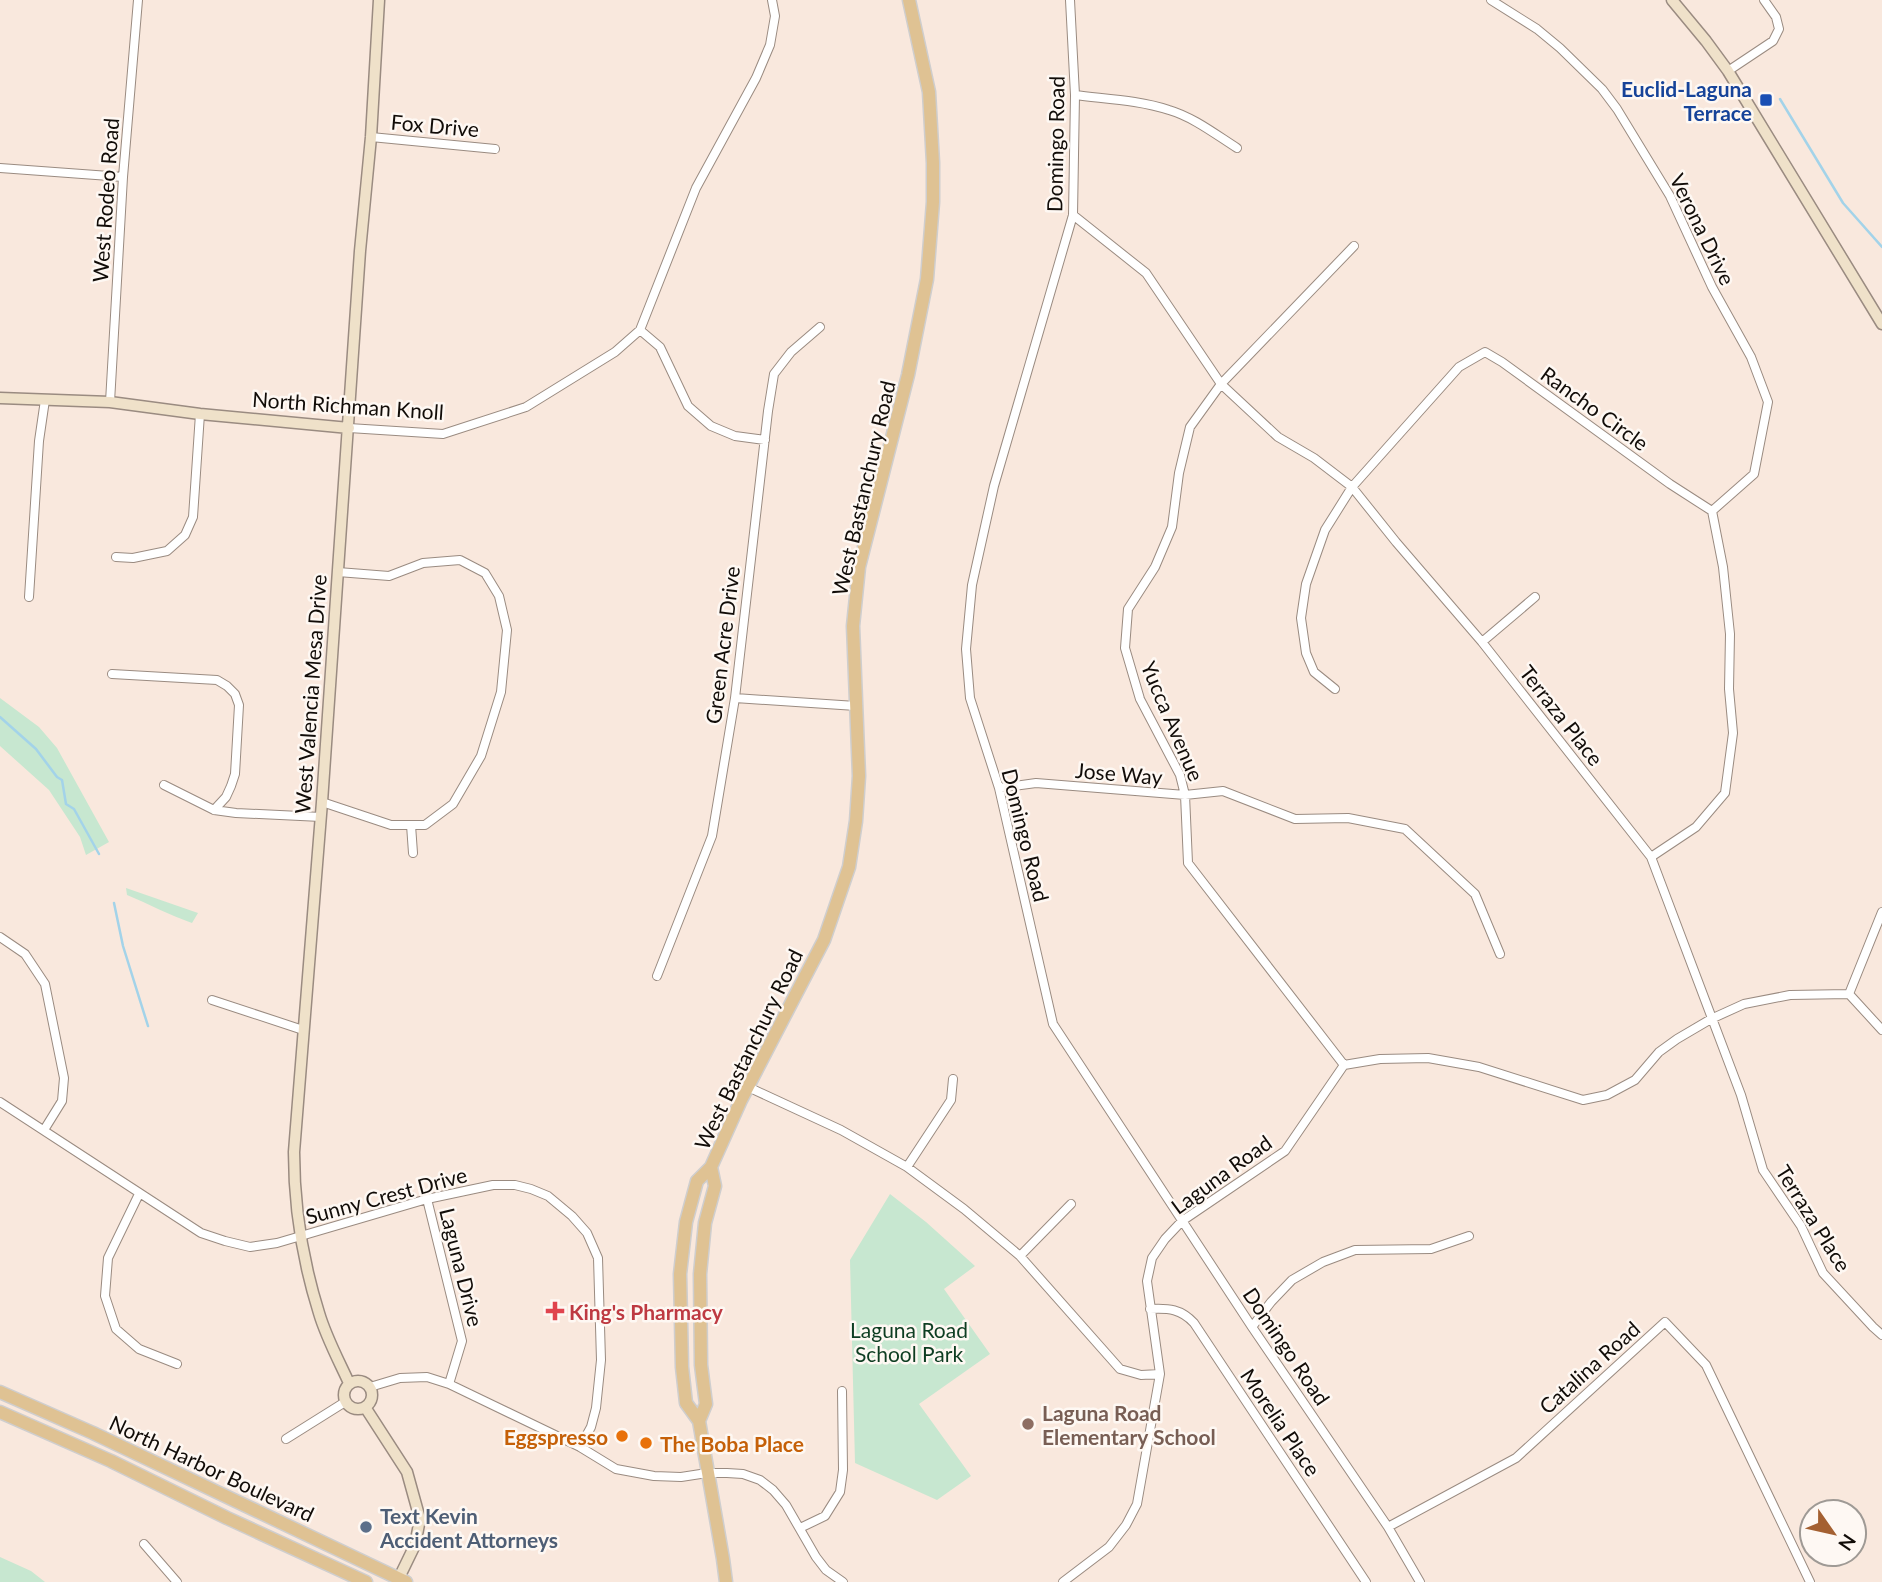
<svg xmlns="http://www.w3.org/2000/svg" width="1882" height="1582" font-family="Lato,sans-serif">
<rect width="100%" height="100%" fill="#f9e8dd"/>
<!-- green -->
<path fill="#c7e7d0" d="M0,698L39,727L57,748L109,842L86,855L80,837L49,790L0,746Z
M126,888L198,913L192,923C169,915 149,904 127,895Z
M890,1194L926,1222L975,1266L944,1289L990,1354L919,1404L971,1476L937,1500L855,1463L850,1260Z
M0,1557L31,1571L45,1582H0Z"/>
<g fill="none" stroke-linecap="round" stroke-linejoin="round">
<!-- stream -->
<path stroke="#a3d3e9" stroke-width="2.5" d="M1780,99L1843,203L1882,247
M0,717L36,749L57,777L62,780L66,804L74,809L99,854
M114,903L123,946L148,1026"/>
<defs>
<path id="street" d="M1070,0L1075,95L1073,215L994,486L972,585L966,649L970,698L999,788L1053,1024L1252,1327L1388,1527L1420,1582
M1491,0L1537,29L1560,48L1602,89L1617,109L1670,196L1712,287L1751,357L1768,402L1754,474L1712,511
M1728,71L1773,41L1779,29L1776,17L1764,0
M1075,95C1106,99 1139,100 1169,110C1193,117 1215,134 1237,148
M371,137L495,149
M0,168L123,177
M1073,215L1146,273L1221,384L1278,437L1314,458L1352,487L1396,542L1482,642L1651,857L1741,1095L1763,1170L1801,1226L1823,1273L1873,1327L1882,1335
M640,330L660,347L688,406L711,426L735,436L765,440
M110,402L123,177L138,0
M349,428L443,434L526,407L615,352L640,330L696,188L756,78L770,45L775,16L772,0
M116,557L133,558L167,551L185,535L193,517L200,414
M29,597L39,441L45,400
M1482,642L1535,597
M112,674L217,680L227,686L235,694L239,705L235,774L231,786L226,797L214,810
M1335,689L1314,672L1306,653L1301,618L1306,584L1325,530L1352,487L1459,367L1485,352L1502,362L1670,484L1712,511L1723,567L1730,634L1729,689L1733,733L1725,793L1696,827L1651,857
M735,698L856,706
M164,785L214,810L236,813L321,817
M999,788L1036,783L1185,795L1223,791L1295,819L1348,818L1405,829L1475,894L1500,954
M322,802L391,825H425L453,804L481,756L501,692L507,630L499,596L485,573L460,560L423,563L389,576L338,572
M411,825L413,853
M0,937L25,954L45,984L64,1078L62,1101L44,1130
M657,976L712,836L735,698L768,411L774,374L791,352L820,327
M1849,994L1882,912
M212,1000L303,1030
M1344,1065L1188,863L1185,795L1180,775L1140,699L1125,648L1128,609L1155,567L1172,527L1179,473L1190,427L1221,384L1354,246
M748,1087L841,1130L907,1167L964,1209L1020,1256L1120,1369L1141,1375L1160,1374
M0,1102L201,1233L225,1241L250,1247L277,1243L427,1199L493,1185H515L531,1189L548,1196L572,1216L587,1233L598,1258L601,1360L596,1408L591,1427L580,1447
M907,1167L951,1100L953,1079
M139,1194L108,1258L105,1296L116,1329L139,1349L177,1364
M427,1199L462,1341L449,1384
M1020,1256L1071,1204
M1150,1309C1169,1308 1181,1309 1194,1323L1366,1582
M1252,1327L1271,1302L1292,1280L1323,1262L1355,1250L1431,1249L1469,1236
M370,1387L400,1378L427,1377L449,1384L580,1447L616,1469L654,1476L681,1477L707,1473H727L743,1474L760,1480L773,1490L786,1505L816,1557L826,1570L843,1582
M286,1439L345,1402
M1388,1527L1516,1458L1665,1322L1706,1365L1810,1582
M800,1528L825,1516L840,1492L843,1470L842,1391
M144,1544L177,1582
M1063,1582L1109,1547L1126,1525L1137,1504L1160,1374L1147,1281L1152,1258L1165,1239L1182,1221L1285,1151L1344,1065L1380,1059L1428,1058L1479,1067L1583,1100L1607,1095L1635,1080L1659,1052L1677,1039L1711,1019L1744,1004L1790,995L1849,994L1882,1030"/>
<path id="secondary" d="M1672,0L1706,41L1728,71L1882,324
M0,398L110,402L200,414L349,428
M344 1395a14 14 0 1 1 28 0a14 14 0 1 1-28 0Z
M349,1383C339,1361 326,1337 319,1313C302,1259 294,1208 294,1152L322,802L360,251L371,137L379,0
M365,1407L407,1472L420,1519L415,1545L397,1582"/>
<path id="primary" d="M0,1392L93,1433L406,1582
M0,1412L111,1461L227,1518L366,1582
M699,1421L706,1404L701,1365L700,1274L705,1223L715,1186L711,1167
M726,1582L723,1559L699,1421L686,1403L682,1367L680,1274L686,1222L697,1181L711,1167L741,1100L824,940L849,867L856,821L859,776L853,626L859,567L908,375L927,279L933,202V163L929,92L909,0"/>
</defs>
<!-- street casing -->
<use href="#street" stroke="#9a8b81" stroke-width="10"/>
<!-- secondary casing -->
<use href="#secondary" stroke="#9a8b81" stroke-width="13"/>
<!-- primary casing -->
<use href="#primary" stroke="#cfcece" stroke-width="15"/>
<!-- street -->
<use href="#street" stroke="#fff" stroke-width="8"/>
<!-- secondary -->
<use href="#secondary" stroke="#efe1c9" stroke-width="10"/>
<!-- primary -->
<use href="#primary" stroke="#dfc293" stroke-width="12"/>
</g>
<!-- markers -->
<rect fill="#1a4fb4" stroke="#fef8f3" stroke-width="2.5" x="1759" y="93" width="14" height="14" rx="3.5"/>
<path fill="#e0444e" stroke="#fef8f3" stroke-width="2.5" d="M551.5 1300.5h7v7h7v7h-7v7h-7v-7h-7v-7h7z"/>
<circle fill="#8d6e63" stroke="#fef8f3" stroke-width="2.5" cx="1028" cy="1424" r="7"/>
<g fill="#e8710a" stroke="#fef8f3" stroke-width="2.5">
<circle cx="622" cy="1436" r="7"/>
<circle cx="646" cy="1443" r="7"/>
</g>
<circle fill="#5c6f8a" stroke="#fef8f3" stroke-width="2.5" cx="366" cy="1527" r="7"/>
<g text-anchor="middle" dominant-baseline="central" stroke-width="5" stroke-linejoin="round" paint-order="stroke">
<!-- transit labels -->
<g font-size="21" font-weight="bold" fill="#164399" stroke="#fef8f3" text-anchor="end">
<text x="1752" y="88">Euclid-Laguna<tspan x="1752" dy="24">Terrace</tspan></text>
</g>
<!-- street labels -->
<g font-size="21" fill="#110c08" stroke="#fef8f3">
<text transform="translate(435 125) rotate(5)">Fox Drive</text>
<text transform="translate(1055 144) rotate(-89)">Domingo Road</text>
<text transform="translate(105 200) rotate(-86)">West Rodeo Road</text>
<text transform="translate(1703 229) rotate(64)">Verona Drive</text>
<text transform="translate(348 405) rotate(4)">North Richman Knoll</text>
<text transform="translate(1595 408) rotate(36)">Rancho Circle</text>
<text transform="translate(863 488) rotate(-77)">West Bastanchury Road</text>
<text transform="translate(722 645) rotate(-83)">Green Acre Drive</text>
<text transform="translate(310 694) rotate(-86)">West Valencia Mesa Drive</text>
<text transform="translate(1562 715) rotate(52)">Terraza Place</text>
<text transform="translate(1173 721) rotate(67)">Yucca Avenue</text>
<text transform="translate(1119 773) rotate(5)">Jose Way</text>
<text transform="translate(1026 835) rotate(76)">Domingo Road</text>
<text transform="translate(748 1049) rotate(-64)">West Bastanchury Road</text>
<text transform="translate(1221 1174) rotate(-36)">Laguna Road</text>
<text transform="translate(386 1195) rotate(-15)">Sunny Crest Drive</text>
<text transform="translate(1814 1218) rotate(58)">Terraza Place</text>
<text transform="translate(462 1267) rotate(76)">Laguna Drive</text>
<text transform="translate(1287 1346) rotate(56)">Domingo Road</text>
<text transform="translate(1589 1367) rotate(-42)">Catalina Road</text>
<text transform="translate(1281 1422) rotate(56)">Morelia Place</text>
<text transform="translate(212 1468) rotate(25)">North Harbor Boulevard</text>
</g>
<!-- health labels -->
<g font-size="21" font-weight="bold" fill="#be3a42" stroke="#fef8f3" text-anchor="start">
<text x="569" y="1311">King's Pharmacy</text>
</g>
<!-- park labels -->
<g font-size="21" fill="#0d3d21" stroke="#fef8f3">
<text x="909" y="1329">Laguna Road<tspan x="909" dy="24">School Park</tspan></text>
</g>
<!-- education labels -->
<g font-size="21" font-weight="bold" fill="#785e54" stroke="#fef8f3" text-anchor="start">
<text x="1042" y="1412">Laguna Road<tspan x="1042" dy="24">Elementary School</tspan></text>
</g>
<!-- food labels -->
<g font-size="21" font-weight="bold" fill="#c56008" stroke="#fef8f3" text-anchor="end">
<text x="608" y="1436">Eggspresso</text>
<text x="660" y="1443" text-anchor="start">The Boba Place</text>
</g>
<!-- service labels -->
<g font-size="21" font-weight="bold" fill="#4e5e75" stroke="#fef8f3" text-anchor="start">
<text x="380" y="1515">Text Kevin<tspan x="380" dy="24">Accident Attorneys</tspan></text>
</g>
</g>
<!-- north arrow -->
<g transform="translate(1833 1533) rotate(124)"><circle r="33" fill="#fef8f3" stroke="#9f9a95" stroke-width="2"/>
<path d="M0-5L12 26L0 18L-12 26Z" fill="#a46031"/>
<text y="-10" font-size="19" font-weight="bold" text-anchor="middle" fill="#110c08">N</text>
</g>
</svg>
